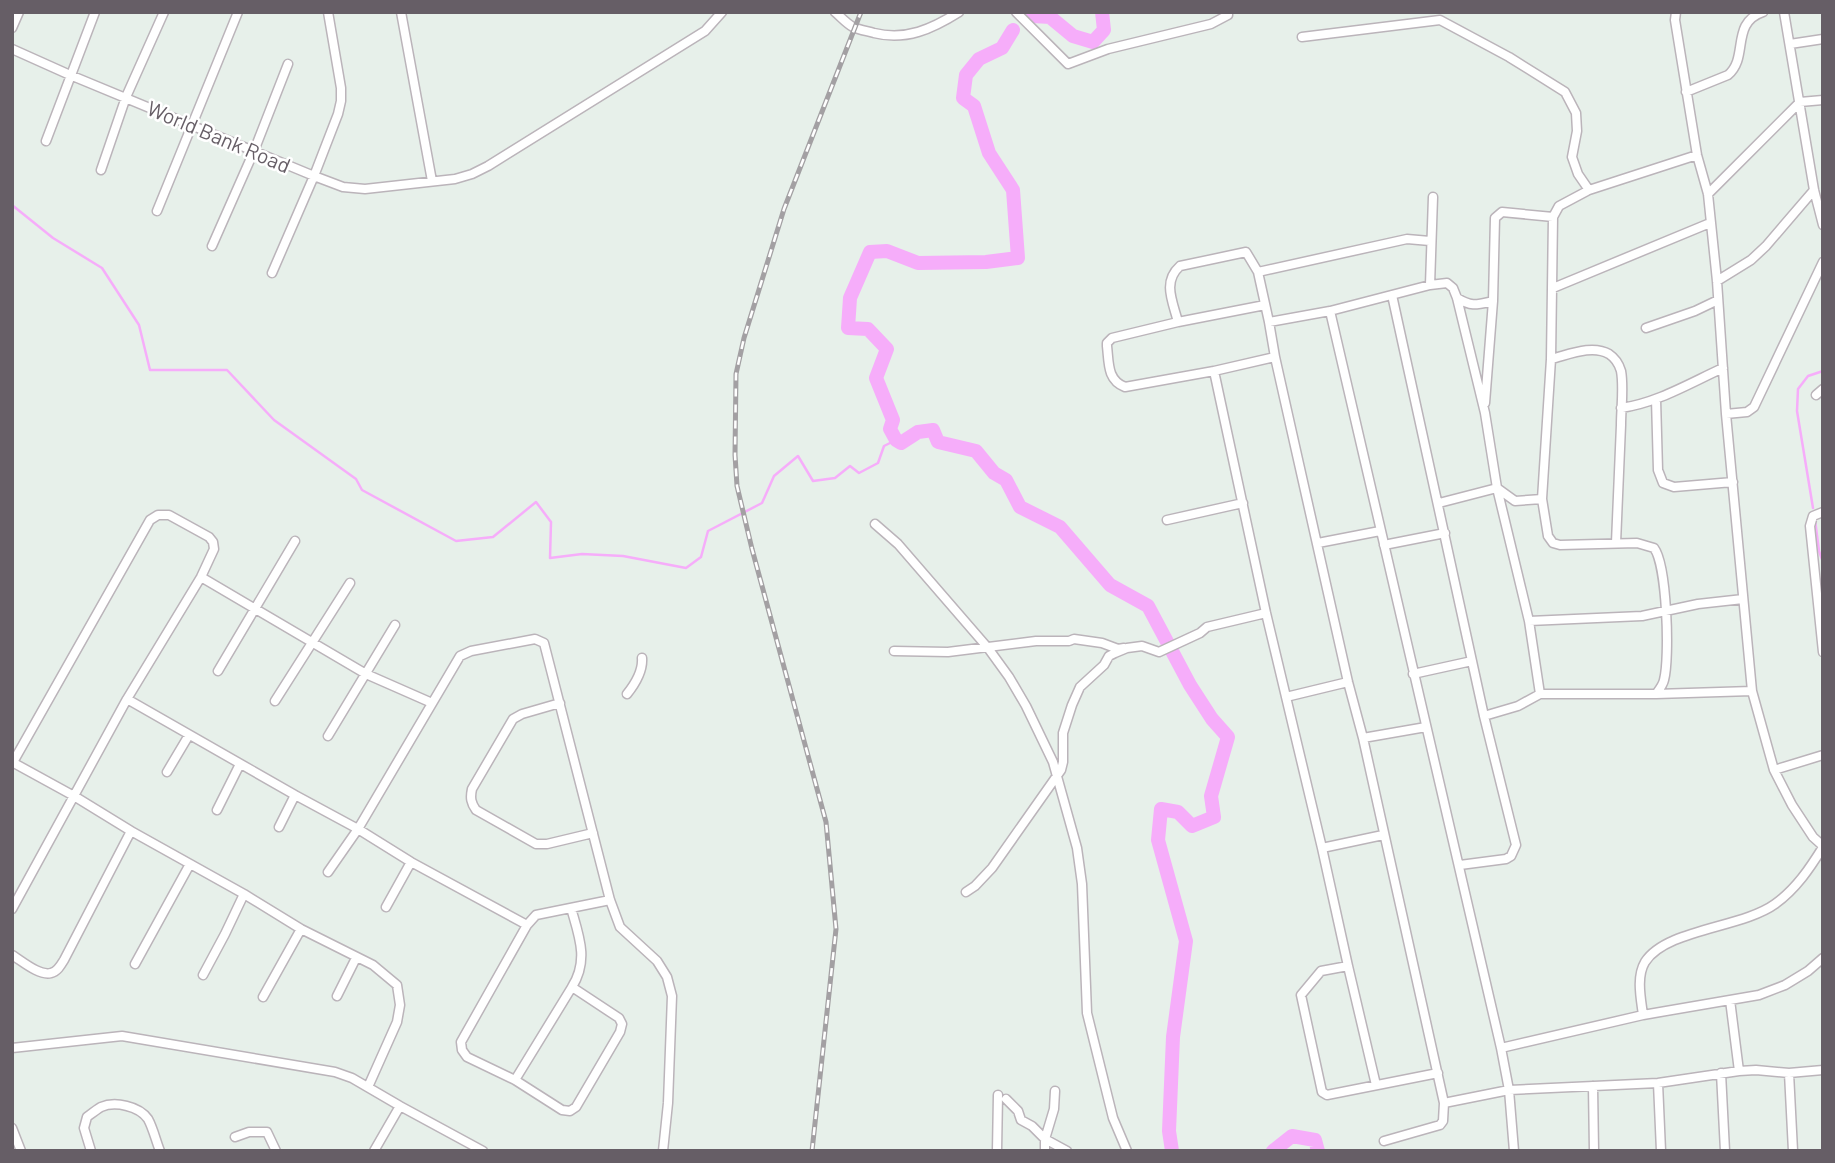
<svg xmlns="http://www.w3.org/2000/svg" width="1835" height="1163" font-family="Barlow,sans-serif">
<rect width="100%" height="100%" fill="#e7f0ea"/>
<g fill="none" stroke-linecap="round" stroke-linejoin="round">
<!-- stream -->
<path stroke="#f6adfa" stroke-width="2.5" d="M12,205L53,238L102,268L139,325L150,370H227L274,420L356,479L362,490L456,541L493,537L536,502L551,522L550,558L582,554L623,556L686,568L701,557L708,531L762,503L774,476L798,456L813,481L835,478L850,466L859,473L878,463L884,446L896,440
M1813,508L1797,411L1798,389L1808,376L1823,371
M1815,520L1819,551L1823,562"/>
<!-- river -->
<path stroke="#f6adfa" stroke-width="14" d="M1033,16L1050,17L1073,36L1093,42L1104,30L1102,12
M1013,30L1002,48L979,59L966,75L963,98L974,106L989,153L1013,190L1018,258L986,262L918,263L887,251L870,252L850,298L848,328L868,329L887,349L876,378L893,420L890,429L896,440L901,443L918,432L933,430L938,442L976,451L994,473L1006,480L1020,507L1060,527L1110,585L1148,606L1190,685L1212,719L1228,737L1211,796L1214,817L1192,826L1178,812L1161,809L1158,840L1186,941L1173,1037L1169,1131L1172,1151
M1273,1151L1292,1136L1315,1140L1318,1151"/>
<defs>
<path id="minor" d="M401,12L432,181
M835,12C841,17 846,23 853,27C859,30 867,31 874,33C906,41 932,29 959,12
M1016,12L1068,64L1108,49L1211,24L1228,15V12
M1676,12L1675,20L1697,155L1708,194L1717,281L1726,414L1752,691L1774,770L1792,805L1813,837L1823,846
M1784,12L1814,190L1823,225
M12,28L19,12
M1302,37L1440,20L1509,57L1565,92L1576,113L1577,131L1572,157L1578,174L1589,190
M1790,44L1823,39
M12,49L70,75L314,176L343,187L365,189L455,179L472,174L488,166L705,31L722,12
M1686,92L1728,75C1749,58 1730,23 1763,12
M46,141L95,12
M101,170L126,97L164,12
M1708,194L1800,102L1823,100
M157,211L238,12
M212,246L254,151L288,64
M1258,272L1407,239L1430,241
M272,273L314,176L338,114L341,101V88L328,12
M1717,281L1751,260L1766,246L1814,190
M1430,285L1433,197
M1553,288L1710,223
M1457,298C1472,307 1476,305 1493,301
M1265,305L1178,322L1112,338L1107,343V346C1109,363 1107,380 1125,387L1214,371L1266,613L1322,848L1348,966L1321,971L1301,995L1322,1092L1327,1095L1438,1073
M1330,311L1501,1048L1509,1090L1514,1151
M1178,322C1173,302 1162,282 1180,266L1246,252L1258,272L1269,322L1275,357L1348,682L1363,738L1444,1103
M1269,322L1330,311L1430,285L1447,283L1453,288L1457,298L1485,413L1497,488L1529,621L1540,694L1518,706L1484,716L1392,295
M1646,328L1695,311L1718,300
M1551,359C1568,355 1592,344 1609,354C1615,358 1619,364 1621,371C1624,387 1621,408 1621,425C1619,464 1618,504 1616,543
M1214,371L1275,357
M1816,395L1823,389
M1656,399L1658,470L1663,483L1674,487L1733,482
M1485,403L1493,301L1495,218L1502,212L1553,217
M1621,408C1657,403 1690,383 1723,368
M1726,414L1747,412L1754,407L1823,262
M1497,488L1515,501L1542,499
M1439,503L1497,488
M1823,512L1813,516L1810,526L1823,652
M1167,520L1243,503
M875,524L898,544L988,648L1009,677L1026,706L1053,762L1077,848L1082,884L1087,1013L1113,1118L1127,1151
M1318,543L1380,531
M1384,545L1445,533
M201,577L366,674L432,703
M1529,621L1642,616L1698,604L1743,599
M894,651L948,652L1036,641H1069L1074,639L1102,643L1118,649L1124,648
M218,671L295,541
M1413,674L1472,661
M627,694C635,684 643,671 642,658
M1540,694H1656C1659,690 1663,685 1664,680C1670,658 1667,565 1654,548L1637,543L1560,545L1553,543L1548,536L1542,499L1551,359L1553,217L1559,206L1589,190L1697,155
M1656,694L1752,691
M1286,697L1348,682
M127,699L295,795L358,829L411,862L527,925
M275,701L350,583
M560,703L522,714L513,719L472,789C470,798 471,803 476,810L536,844H547L593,833
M328,736L395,625
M1363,738L1426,727
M12,762L74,796L131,831L64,960C61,965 57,972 51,973C39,976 22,961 12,955
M12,764L150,520L158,515H169L209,537L213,542L214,549L201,577L127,699L12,909
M1774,770L1823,755
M167,772L189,735
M217,810L240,764
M279,827L295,795
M131,831L244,894L301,929L373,965L397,985L400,1005L397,1022L368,1087
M1322,848L1383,835
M1460,865L1506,859L1511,856L1516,845L1484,716
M328,872L358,829L460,656L471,651L535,639L544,643L610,900L620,927L657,961L667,977L672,996L668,1103L663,1151
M966,892L975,886L992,868L1061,770L1063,762V733L1072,705L1080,687L1104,665L1109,656L1115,653L1127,648L1142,646L1159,652L1200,633L1207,627L1266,613
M386,907L411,862
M571,908C579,936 589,960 572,987
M135,964L190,864
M1348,966L1376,1085
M203,975L225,934L244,894
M337,996L356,958
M263,997L301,929
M1730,1000L1739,1071
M1643,1015C1641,999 1636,977 1645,962C1666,929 1742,928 1775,904C1796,889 1810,868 1823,847
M12,1048L122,1036L335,1072L352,1078L400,1106L483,1151
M1501,1048L1643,1015L1759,995L1785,985L1808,971L1823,958
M1721,1073L1725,1151
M1789,1073L1793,1151
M515,1080L572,987L619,1018L622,1024L620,1032L576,1107L570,1111L562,1110L515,1080L467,1057L462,1050L461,1042L527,925L536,915L610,900
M1658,1083L1661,1151
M1593,1086L1594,1151
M1006,1099L1018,1111L1021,1120L1032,1126L1045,1139L1067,1151
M12,1128L21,1151
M235,1137L249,1132H267L276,1151
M1384,1141L1440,1125L1443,1121L1444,1103L1509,1090L1658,1083L1739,1071L1756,1070L1789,1073L1823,1070
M91,1151L84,1128L87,1117C91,1114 96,1110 101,1107C115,1101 139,1106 148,1119C153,1128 156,1141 160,1151
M374,1151L400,1106
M997,1151L998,1095
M1045,1151V1139L1054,1109L1055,1091"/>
</defs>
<!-- minor casing -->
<use href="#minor" stroke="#bbb4ba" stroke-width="11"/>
<!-- minor -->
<use href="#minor" stroke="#fff" stroke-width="8"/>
<defs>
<path id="rail" d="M812,1151L836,929L826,822L752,549L737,486L735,455L736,374L744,338L784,209L861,12"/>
</defs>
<!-- rail casing -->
<use href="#rail" stroke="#a3a0a3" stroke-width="5"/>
<!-- rail -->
<use href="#rail" stroke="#fff" stroke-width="2.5" stroke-dasharray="8" stroke-linecap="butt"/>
</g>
<g text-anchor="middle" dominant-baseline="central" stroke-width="5" stroke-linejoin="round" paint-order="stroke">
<!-- street labels -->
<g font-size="21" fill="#665e66" stroke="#fff">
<text transform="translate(219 136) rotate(23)">World Bank Road</text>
</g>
</g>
<!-- border -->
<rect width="1835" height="1163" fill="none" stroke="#665e66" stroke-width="28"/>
</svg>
